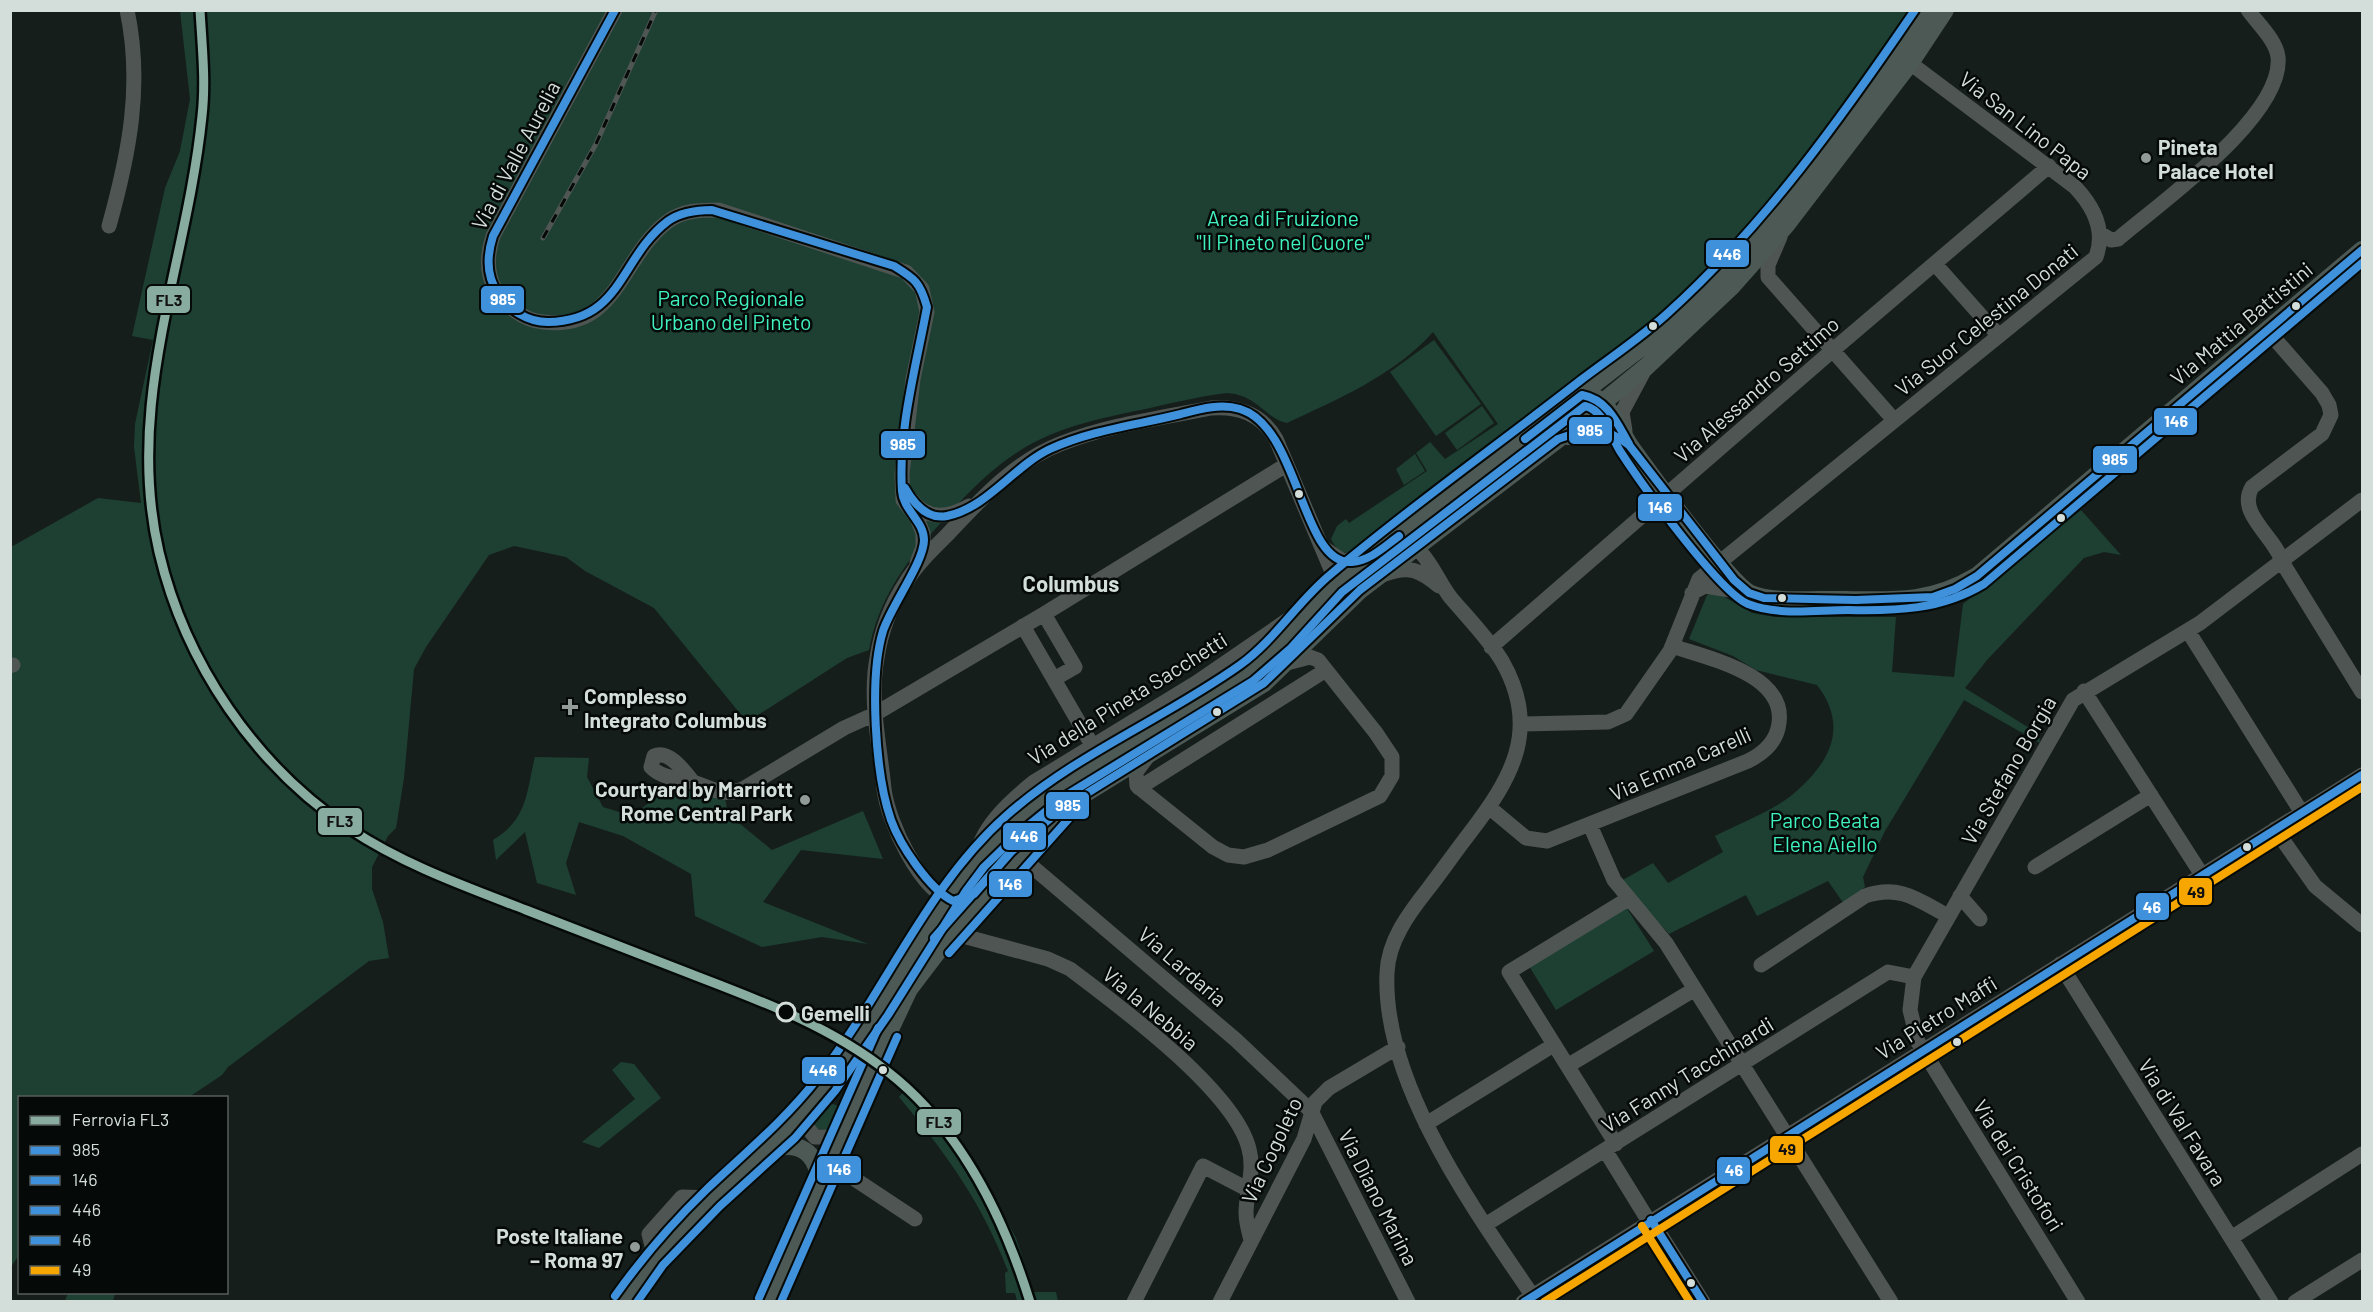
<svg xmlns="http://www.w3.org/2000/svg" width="2373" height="1312" font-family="Barlow,sans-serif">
<rect width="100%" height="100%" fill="#161e1b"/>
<!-- green -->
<path fill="#1d4033" d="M180,11H203L207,79L209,80L205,11H1914L1807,157L1717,264L1677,303L1584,379L1433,498L1356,553C1342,554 1337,551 1331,539L1337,526L1346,519L1349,523L1427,471L1416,453L1430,442L1445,459L1498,424L1433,332C1395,375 1338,399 1287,423C1267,420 1258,395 1227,393C1201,396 1176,402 1150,408C1107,417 1063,425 1024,448C990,468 963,498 937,527C904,564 878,601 869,650L847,658L747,722L654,608L585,571L566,557L514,546L489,555L426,647L414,669L404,778L396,828L388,836L372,867V889L383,922L389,958L369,961L228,1067L222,1075L189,1097L20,1098L19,1255L11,1267V547L98,498L141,503L134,447L135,424L153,340L132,336L165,188L180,151L190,99Z
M1434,340L1481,404L1436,436L1390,372Z
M1482,406L1494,423L1457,450L1445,433Z
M1415,454L1425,471L1404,485L1396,469Z
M2081,510L2121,555L2104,552L2084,558L1987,660L1965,688L2039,734L2040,743L1964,700L1885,831L1863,877L1865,887L1844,904L1828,881L1757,916L1746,895L1669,934L1621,881L1653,863L1668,883L1723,852L1715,836C1736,825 1774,810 1792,795C1829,764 1850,728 1817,685L1756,670L1733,656L1689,639L1707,595L1716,592L1752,613L1775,617H1896L1892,672L1954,677L1963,604Z
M535,757L589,758L587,777L603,807L632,816L669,787L725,798L728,814L772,850L863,811L883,859L801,850L763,902L868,944L822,937L762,947L695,916L691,874L623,836L579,822L566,863L576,895L537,883L525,832L496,860L493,840C528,819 526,793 535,757Z
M1626,907L1654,951L1556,1010L1529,966Z
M621,1062L634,1064L661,1098L599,1148L582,1142L635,1099L612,1070Z
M910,1084L982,1174L1016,1238L1034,1292H1056L1058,1301H1017L1015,1293H1006L1005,1273L1008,1271C982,1203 946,1153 899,1097Z
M828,1096L832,1104L843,1107L827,1130L818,1129L812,1122Z
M68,1293L69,1292L115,1293L113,1301H65Z"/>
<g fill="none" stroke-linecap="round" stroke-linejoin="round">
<!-- minor -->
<path stroke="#4f5552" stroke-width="15" d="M615,10L493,236C487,254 486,272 495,289C505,306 523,320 543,322C618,331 620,258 667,222C683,210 700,210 719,210L906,272L922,289L927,312L913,379L902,474L903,500L917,518L923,533V547L917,563
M109,226C129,154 143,85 127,10
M2100,233L2111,240L2118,239C2160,203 2284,116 2278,57C2276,40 2258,24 2248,10
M1780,237L1768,265V277L1894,420
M1935,264L1999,336
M2267,330L2322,393L2329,405L2331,415L2322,434L2252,487C2236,514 2276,537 2282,562L2362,692
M1625,431L1622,412L1644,371
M911,499C926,521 948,518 969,506
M1393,541C1425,539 1434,577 1451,598C1468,618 1488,638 1502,661C1541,729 1512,778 1469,834C1455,852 1442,871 1428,889C1409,913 1388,941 1387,973C1382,1082 1473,1208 1532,1295
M1322,547L1343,561L1368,557
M1385,574C1409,565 1420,570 1439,586
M1692,593L1705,586L1749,593
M1044,614L1075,667L1054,679
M1023,626L1092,745
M2188,631L2302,813
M1491,647L1833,350L2049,166
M10,666L13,665
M2084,691L2202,875
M1521,724L1608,722L1626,714L1670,651L1699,579L2096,257C2106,230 2093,206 2075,187L1910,63
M1148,756L1136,772L1137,786L1213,847L1228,855L1244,857L1268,850L1380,796L1392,776V757L1376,733L1318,660L1310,657L1287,663
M693,782C685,772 669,749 654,756L651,767C661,778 678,778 692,782C711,787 722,798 743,789L844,728L875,714L1044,614L1286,465
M1139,788L1326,670
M1490,808L1526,838L1547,841L1748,761C1764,753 1777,741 1779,723C1786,674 1707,658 1672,646
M1590,825L1614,880L1666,943L1891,1302
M2275,829L2315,886L2362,925
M1031,834L974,894L953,901C920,891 888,822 884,789C880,746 869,701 877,658C881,631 891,605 906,582C917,564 933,549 948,534C981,499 1014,462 1060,444C1107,425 1161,418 1211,408C1238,406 1261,413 1276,439L1333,574C1338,593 1332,605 1322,622
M1022,858L1236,1040L1311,1111L1408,1302
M976,860C979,829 1010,801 1034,782L1196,683L1308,606
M2035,867L2151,795
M1960,896L1980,919
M952,933L1048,959L1070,969C1119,1006 1235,1091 1249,1149C1255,1171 1246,1192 1246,1213C1246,1222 1249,1232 1251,1240
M2060,964L2271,1302
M1761,965L1865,896C1900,884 1918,900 1948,916
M1569,1065L1695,989
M805,1111L806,1126L815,1137H829L843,1129
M1426,1124L1547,1049
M1616,1144L1509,972L1628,899
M1605,1150L1645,1215
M829,1162L915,1219
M1651,1220L1703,1302
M1485,1225L1888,972L1914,977
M2231,1238L2362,1154
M655,1258L649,1234L682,1197L713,1198
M1134,1302L1203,1166L1249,1190
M1220,1302L1304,1139L1315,1102L1329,1088L1398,1047
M1523,1302L2362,775
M2078,1302L1918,1042L1910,1010L1914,977L2073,700L2200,623L2362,500
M2295,1302L2362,1260"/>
<!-- major -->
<path stroke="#4d5954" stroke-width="18" d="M1592,396C1611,404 1619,430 1630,446C1648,471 1730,585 1751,594C1775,604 1818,599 1845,600C1896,601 1932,603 1977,576L2362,250
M1568,436C1591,428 1605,425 1625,442
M768,1150C798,1139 817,1151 820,1183
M624,1302L655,1258L713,1198L788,1130L827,1084L879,1009L957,885L976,860L1012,825L1056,789L1247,673L1283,641L1335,584L1674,322C1772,230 1853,121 1928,10
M769,1302L843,1129L909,989L947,939L1066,805L1264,683L1360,590L1558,439L1646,367L1731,287L1786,225L1910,63L1945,10"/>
<defs>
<path id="rail" d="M543,238L596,144L656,10"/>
</defs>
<!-- rail casing -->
<use href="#rail" stroke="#505654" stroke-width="5"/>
<!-- rail -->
<use href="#rail" stroke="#050a08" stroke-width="3" stroke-dasharray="9" stroke-linecap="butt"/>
<defs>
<path id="bus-1" d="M615,10L493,236C487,255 486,276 498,293C509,310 527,322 548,322C623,321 619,258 668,221C681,212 697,210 712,210L894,266C915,279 920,282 927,307C916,367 898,430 902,491C903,510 924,521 924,540C924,562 891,606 883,631C869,677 875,774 891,820C900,845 929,889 953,901L974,894L1011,852L1060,810L1264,683L1360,590L1558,439C1589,428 1601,424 1629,445L1734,580L1749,593L1764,598L1856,600L1933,597L1955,589L1977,576L2362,250
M1525,439L1582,395C1608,400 1617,423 1629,444
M905,488C914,504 927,520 947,516C987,508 1014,466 1050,449C1091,430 1137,425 1181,414C1200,409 1221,403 1240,409C1300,427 1301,566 1352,562C1370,561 1385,546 1399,536"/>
<path id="bus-2" d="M949,953L1072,815
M637,1302L663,1265L720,1206L795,1138L835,1091L888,1015L966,891L984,867L1019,833L1062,798L1253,681L1291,648L1342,592L1585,406C1604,410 1611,437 1620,451C1640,482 1719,592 1748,604C1779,616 1815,610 1848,610C1896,611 1941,610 1984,584L2362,263
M781,1302L897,1037"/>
<path id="bus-3" d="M934,938L1055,802
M615,1296C642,1258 672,1223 706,1190C744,1154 784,1121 817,1079C884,995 925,888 1006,816C1076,754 1164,719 1240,665C1275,640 1298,601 1331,574C1411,506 1498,445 1581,380C1610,358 1642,337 1669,312C1765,225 1842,117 1915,10
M759,1298L878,1028"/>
<path id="bus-4" d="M1651,1220L1703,1302
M1524,1302L2362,775"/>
<path id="bus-5" d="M1642,1226L1690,1302
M1544,1302L2362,787"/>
</defs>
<!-- bus-1 casing -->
<use href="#bus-1" stroke="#050a08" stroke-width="12"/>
<!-- bus-2 casing -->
<use href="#bus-2" stroke="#050a08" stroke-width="12"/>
<!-- bus-3 casing -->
<use href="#bus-3" stroke="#050a08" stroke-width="12"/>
<!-- bus-4 casing -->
<use href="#bus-4" stroke="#050a08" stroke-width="12"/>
<!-- bus-5 casing -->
<use href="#bus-5" stroke="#050a08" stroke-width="12"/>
<!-- bus-1 -->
<use href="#bus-1" stroke="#4091dc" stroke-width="8"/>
<!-- bus-2 -->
<use href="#bus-2" stroke="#4091dc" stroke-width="8"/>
<!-- bus-3 -->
<use href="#bus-3" stroke="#4091dc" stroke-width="8"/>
<!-- bus-4 -->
<use href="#bus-4" stroke="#4091dc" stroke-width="8"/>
<!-- bus-5 -->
<use href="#bus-5" stroke="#f7a600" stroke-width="8"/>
<defs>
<path id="rail-1" d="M200,10C202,46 206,81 202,116C187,265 124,401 159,552C185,663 255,766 350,829C404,865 467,887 526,910C581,931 636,953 691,974C759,1000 830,1026 888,1072C961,1129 1003,1215 1030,1302"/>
</defs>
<!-- rail-1 casing -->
<use href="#rail-1" stroke="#050a08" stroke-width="14"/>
<!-- rail-1 -->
<use href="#rail-1" stroke="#88aca0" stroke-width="9"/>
</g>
<!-- markers -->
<g fill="#919a96" stroke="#050a08" stroke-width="2">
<circle cx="2146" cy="158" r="6"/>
<path d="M567 698h6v6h6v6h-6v6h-6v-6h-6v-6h6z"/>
<circle cx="805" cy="800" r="6"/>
<circle cx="635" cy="1247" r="6"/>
</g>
<g fill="#d3ddd9" stroke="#050a08" stroke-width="2">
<circle cx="2296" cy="306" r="5"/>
<circle cx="1653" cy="326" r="5"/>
<circle cx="1299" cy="494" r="5"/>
<circle cx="2061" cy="518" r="5"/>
<circle cx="1782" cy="598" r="5"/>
<circle cx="1217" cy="712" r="5"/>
<circle cx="2247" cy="847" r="5"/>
<circle cx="1957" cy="1042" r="5"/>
<circle cx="883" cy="1070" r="5"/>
<circle cx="1691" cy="1283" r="5"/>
</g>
<circle fill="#050a08" stroke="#d3ddd9" stroke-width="3" cx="786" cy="1012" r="9"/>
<g text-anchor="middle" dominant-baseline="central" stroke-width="5" stroke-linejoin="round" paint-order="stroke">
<!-- street labels -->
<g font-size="21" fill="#d3ddd9" stroke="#050a08">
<text transform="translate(2026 125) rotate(38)">Via San Lino Papa</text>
<text transform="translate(515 155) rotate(-62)">Via di Valle Aurelia</text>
<text transform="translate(1986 319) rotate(-39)">Via Suor Celestina Donati</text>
<text transform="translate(2241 323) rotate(-40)">Via Mattia Battistini</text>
<text transform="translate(1756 389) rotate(-41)">Via Alessandro Settimo</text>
<text transform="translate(1127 698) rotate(-32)">Via della Pineta Sacchetti</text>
<text transform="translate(1680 763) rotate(-24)">Via Emma Carelli</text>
<text transform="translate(2008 770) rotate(-60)">Via Stefano Borgia</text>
<text transform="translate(1183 966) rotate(41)">Via Lardaria</text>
<text transform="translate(1151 1008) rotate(40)">Via la Nebbia</text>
<text transform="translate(1936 1017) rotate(-32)">Via Pietro Maffi</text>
<text transform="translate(1687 1074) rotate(-32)">Via Fanny Tacchinardi</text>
<text transform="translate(2183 1122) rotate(58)">Via di Val Favara</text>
<text transform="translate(1271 1150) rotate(-65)">Via Cogoleto</text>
<text transform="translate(2019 1165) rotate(58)">Via dei Cristofori</text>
<text transform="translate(1379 1197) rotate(63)">Via Diano Marina</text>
</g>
<!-- poi labels -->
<g font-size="21" font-weight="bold" fill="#d3ddd9" stroke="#050a08" text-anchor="start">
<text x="2158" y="146">Pineta<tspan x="2158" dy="24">Palace Hotel</tspan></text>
<text x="584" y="695">Complesso<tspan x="584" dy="24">Integrato Columbus</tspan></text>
<text x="793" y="788" text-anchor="end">Courtyard by Marriott<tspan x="793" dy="24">Rome Central Park</tspan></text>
<text x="623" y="1235" text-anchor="end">Poste Italiane<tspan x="623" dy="24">– Roma 97</tspan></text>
</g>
<!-- park labels -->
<g font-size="21" fill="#40f0be" stroke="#050a08">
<text x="1283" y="217">Area di Fruizione<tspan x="1283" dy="24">"Il Pineto nel Cuore"</tspan></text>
<text x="731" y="297">Parco Regionale<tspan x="731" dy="24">Urbano del Pineto</tspan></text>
<text x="1825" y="819">Parco Beata<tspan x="1825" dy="24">Elena Aiello</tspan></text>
</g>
<!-- stop labels -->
<g font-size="21" font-weight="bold" fill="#d3ddd9" stroke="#050a08" text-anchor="start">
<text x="801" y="1012">Gemelli</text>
</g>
<!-- neighbourhood labels -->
<g font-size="22" font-weight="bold" fill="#d3ddd9" stroke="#050a08">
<text x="1071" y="583">Columbus</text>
</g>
</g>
<g stroke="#050a08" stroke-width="2">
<rect x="1705" y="239" width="45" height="29" rx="6" fill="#4091dc"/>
<rect x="480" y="285" width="45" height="29" rx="6" fill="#4091dc"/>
<rect x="146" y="285" width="45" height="29" rx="6" fill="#88aca0"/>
<rect x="2153" y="407" width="45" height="29" rx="6" fill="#4091dc"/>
<rect x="1568" y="416" width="45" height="29" rx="6" fill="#4091dc"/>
<rect x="880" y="430" width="46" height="29" rx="6" fill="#4091dc"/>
<rect x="2092" y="445" width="46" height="29" rx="6" fill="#4091dc"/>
<rect x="1637" y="493" width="46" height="29" rx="6" fill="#4091dc"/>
<rect x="1045" y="791" width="45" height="29" rx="6" fill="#4091dc"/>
<rect x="317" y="807" width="46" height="29" rx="6" fill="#88aca0"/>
<rect x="1002" y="822" width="45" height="29" rx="6" fill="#4091dc"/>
<rect x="988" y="870" width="45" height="28" rx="6" fill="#4091dc"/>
<rect x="2178" y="877" width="35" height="29" rx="6" fill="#f7a600"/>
<rect x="2135" y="892" width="35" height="29" rx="6" fill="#4091dc"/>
<rect x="801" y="1056" width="45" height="29" rx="6" fill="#4091dc"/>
<rect x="916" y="1108" width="46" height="28" rx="6" fill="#88aca0"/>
<rect x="1769" y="1135" width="35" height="29" rx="6" fill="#f7a600"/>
<rect x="816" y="1155" width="46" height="29" rx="6" fill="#4091dc"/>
<rect x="1716" y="1156" width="35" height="29" rx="6" fill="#4091dc"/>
</g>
<g font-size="16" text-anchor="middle" font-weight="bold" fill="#fff">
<text x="1727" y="260">446</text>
<text x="503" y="305">985</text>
<text x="2176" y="427">146</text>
<text x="1590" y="436">985</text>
<text x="903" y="450">985</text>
<text x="2115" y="465">985</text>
<text x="1660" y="513">146</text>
<text x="1068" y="811">985</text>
<text x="1024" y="842">446</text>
<text x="1010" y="890">146</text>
<text x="2152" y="913">46</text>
<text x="823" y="1076">446</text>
<text x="839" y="1175">146</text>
<text x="1734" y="1176">46</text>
</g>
<g font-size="16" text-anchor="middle" font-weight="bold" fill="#111">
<text x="169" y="306">FL3</text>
<text x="340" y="827">FL3</text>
<text x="2196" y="898">49</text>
<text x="939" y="1128">FL3</text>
<text x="1787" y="1155">49</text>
</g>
<!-- border -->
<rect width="2373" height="1312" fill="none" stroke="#d3ddd9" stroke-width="24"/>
<!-- legend -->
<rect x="18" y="1096" width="210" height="198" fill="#050a08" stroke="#575e5c" stroke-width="1.5"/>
<rect x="30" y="1116" width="30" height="9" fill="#88aca0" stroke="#575e5c" stroke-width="1.5"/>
<text x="72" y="1126" font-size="18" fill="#d3ddd9">Ferrovia FL3</text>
<rect x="30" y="1146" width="30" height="9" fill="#4091dc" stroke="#575e5c" stroke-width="1.5"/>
<text x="72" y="1156" font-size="18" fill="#d3ddd9">985</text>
<rect x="30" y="1176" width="30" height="9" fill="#4091dc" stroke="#575e5c" stroke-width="1.5"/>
<text x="72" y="1186" font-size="18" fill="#d3ddd9">146</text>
<rect x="30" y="1206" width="30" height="9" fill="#4091dc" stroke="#575e5c" stroke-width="1.5"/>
<text x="72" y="1216" font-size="18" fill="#d3ddd9">446</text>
<rect x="30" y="1236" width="30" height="9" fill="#4091dc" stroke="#575e5c" stroke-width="1.5"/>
<text x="72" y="1246" font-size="18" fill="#d3ddd9">46</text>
<rect x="30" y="1266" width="30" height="9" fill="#f7a600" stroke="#575e5c" stroke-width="1.5"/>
<text x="72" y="1276" font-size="18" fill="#d3ddd9">49</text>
</svg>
